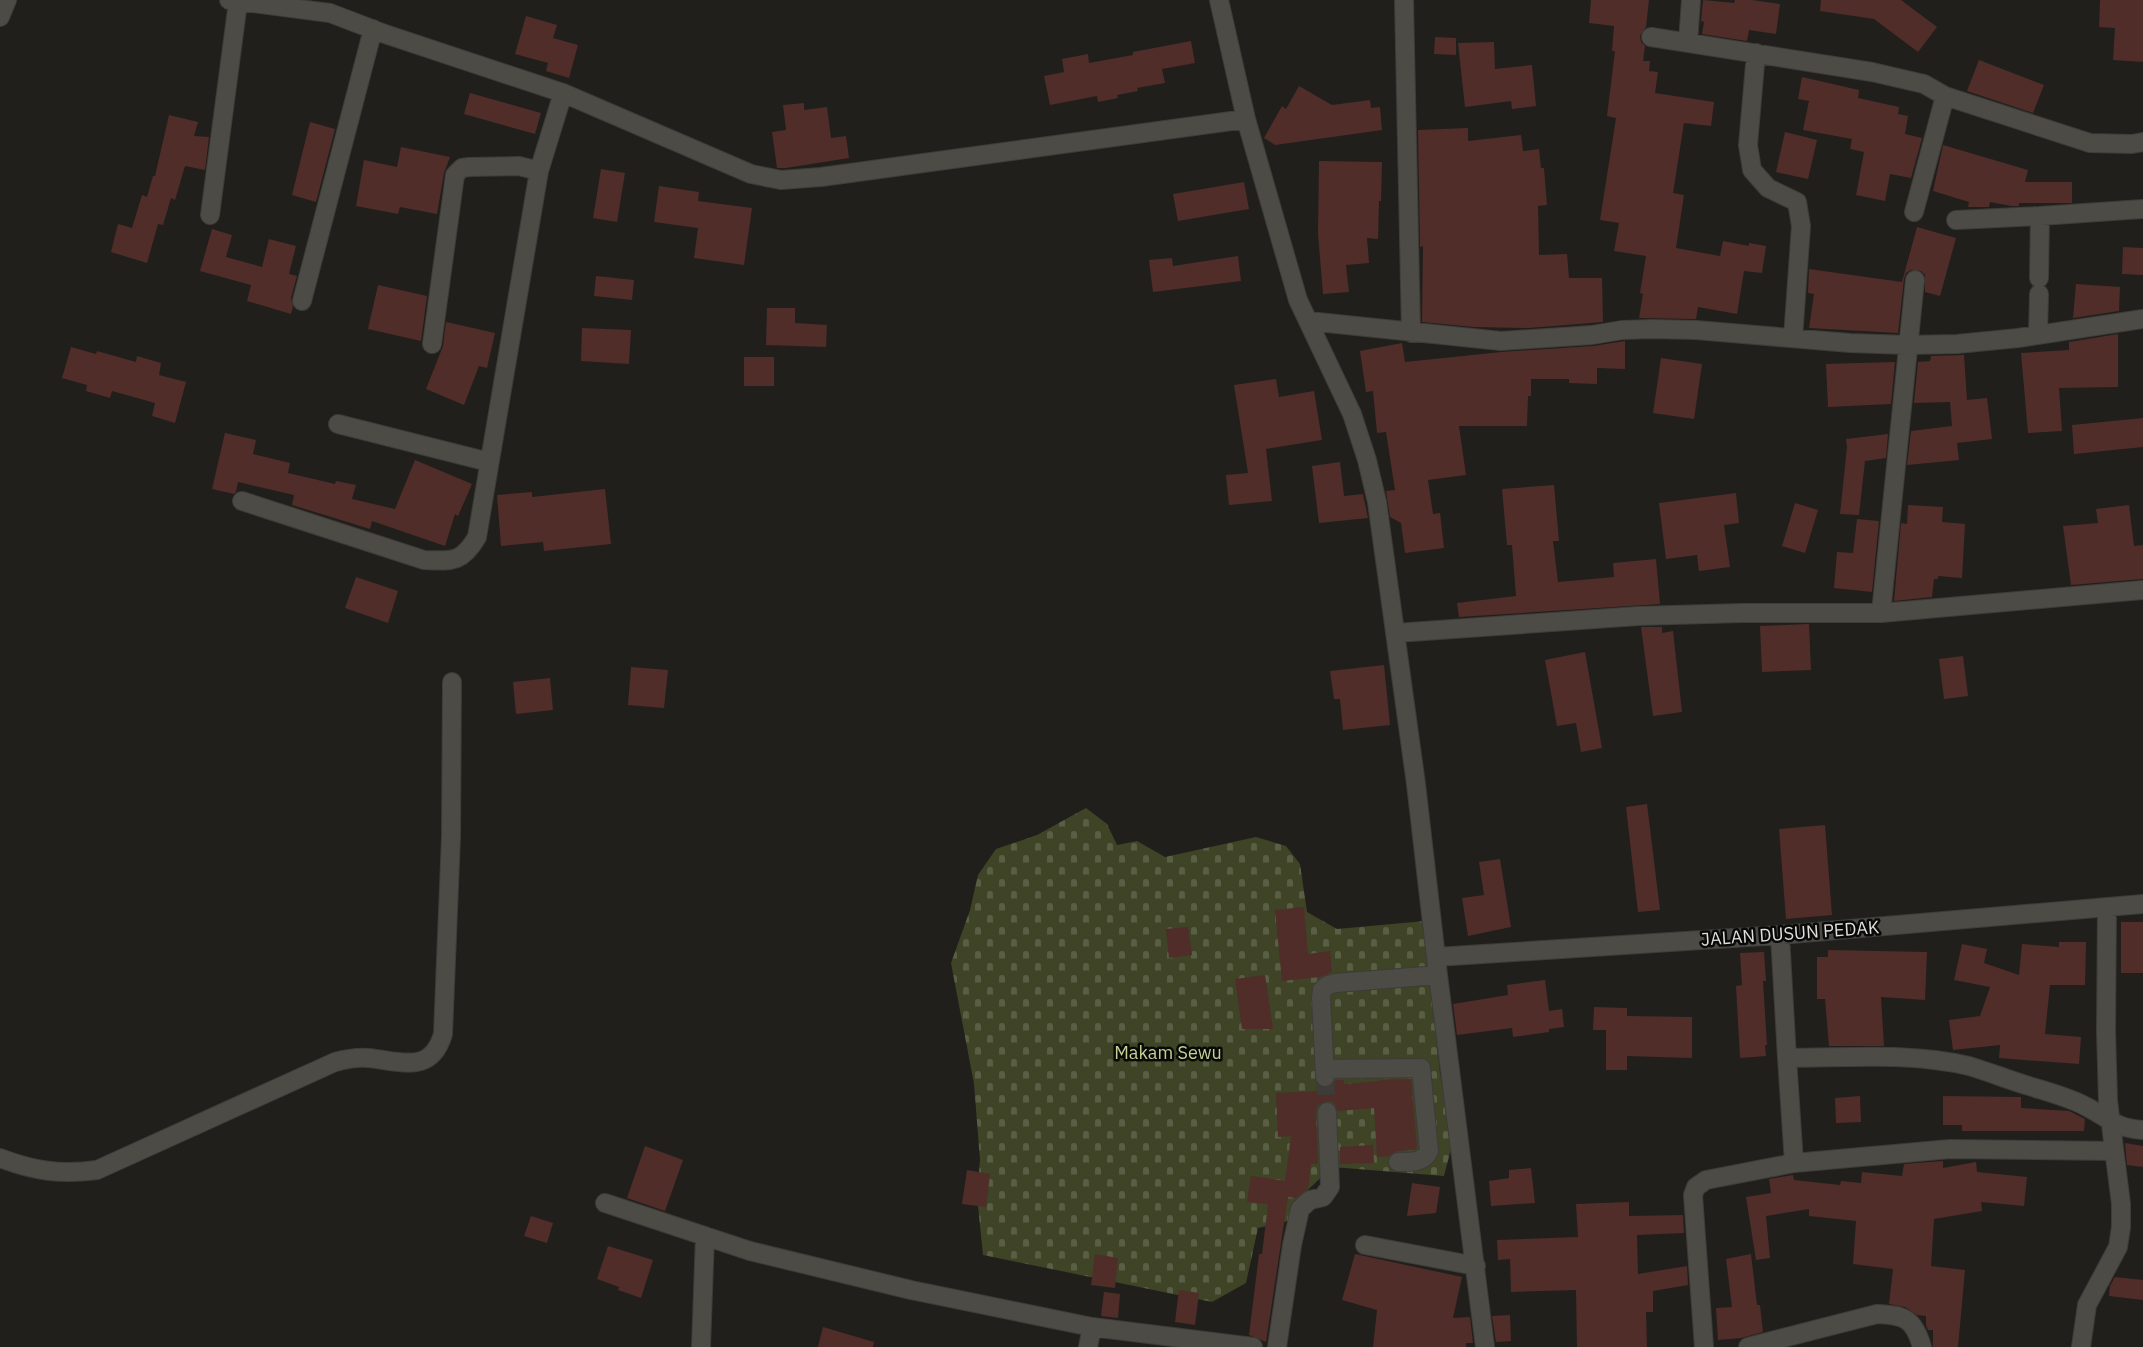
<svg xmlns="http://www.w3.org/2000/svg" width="2143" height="1347" font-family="'IBM Plex Sans',sans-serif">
<defs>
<pattern id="cemetery-stones" width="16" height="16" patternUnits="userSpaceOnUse" patternTransform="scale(1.5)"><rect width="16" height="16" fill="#3e4425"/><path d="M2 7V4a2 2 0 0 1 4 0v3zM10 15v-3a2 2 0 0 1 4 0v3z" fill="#595f44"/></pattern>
</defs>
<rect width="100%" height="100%" fill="#201f1b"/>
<!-- cemetery -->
<path fill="url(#cemetery-stones)" d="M1086,808L1107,824L1117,845L1137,841L1165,857L1256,837L1286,846L1300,864L1307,912L1337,929L1425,921L1440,1073L1453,1141L1444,1176L1332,1167L1296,1201L1288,1221L1258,1228L1246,1283L1212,1302L983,1255L977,1196L980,1160L974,1084L951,963L970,910L978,875L996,849L1037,835Z"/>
<!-- building -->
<path fill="#502d29" d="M1591,0H1649L1646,27L1640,36L1641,42L1645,46L1643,61H1650L1649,71L1658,72L1655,93L1714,102L1711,126L1684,123L1673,193L1684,195L1676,248L1720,256L1723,241L1749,246V243L1766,246L1762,273L1744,271L1737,314L1698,307L1696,319L1639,318L1643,294L1640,293L1646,256L1614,251L1619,223L1600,220L1616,118L1607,116L1615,51H1612L1614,26L1589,23Z
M1703,0L1734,3L1735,0H1752L1780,4L1776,34L1749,30L1747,41L1702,34L1704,22L1701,21Z
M1821,0H1901L1937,27L1918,52L1874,19L1820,11Z
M2100,0H2143V62L2113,60L2115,28L2099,27Z
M526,16L557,25L553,38L578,45L569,78L546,71L548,63L515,54Z
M1435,37L1456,38V55L1434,54Z
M1191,41L1195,63L1162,69L1165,83L1137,88L1138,91L1117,95L1118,98L1098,102L1097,96L1050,105L1044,76L1064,72L1062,59L1088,54L1089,63L1133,55V52Z
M1494,42L1495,69L1532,65L1536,106L1512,109L1511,101L1465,107L1458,43Z
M1979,60L2044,85L2033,113L1967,91Z
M1802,77L1859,90L1858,98L1899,107L1898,114L1908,116L1905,134L1922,138L1911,178L1890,174L1885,201L1856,195L1864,152L1850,149L1852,139L1803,130L1809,101L1798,99Z
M1299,86L1332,105L1370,100L1371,108L1380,107L1382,130L1275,145L1264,138L1282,106L1286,109Z
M470,93L541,113L535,134L464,114Z
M804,103V110L827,107L831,138L846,136L849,158L786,168H777L772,132L786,130L783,105Z
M169,115L198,122L194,136L209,137L205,170L185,166L175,200L171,198L163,225L158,224L147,263L111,252L118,224L132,228L142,195L147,197L153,176H155Z
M310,122L335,129L316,202L292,195Z
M1468,128V141L1521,135L1523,151L1539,149L1541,168H1544L1547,205L1538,206L1539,255L1567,254L1569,278H1602L1603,322L1529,328L1474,327L1422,322L1423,246L1420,247L1418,130Z
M1785,132L1817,140L1808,179L1776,172Z
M1943,145L2028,170L2025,182H2072V203H2019V206H2011L1990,202L1989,207H1968L1969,202L1933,191Z
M401,147L450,157L444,173L437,214L400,207L398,214L356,206L364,160L397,167Z
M1319,161L1382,162L1381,201H1379L1378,239L1367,238L1369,263L1346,265L1349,292L1323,294L1318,234Z
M601,169L625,173L617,222L593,218Z
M1244,182L1249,209L1178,221L1173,194Z
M659,186L699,192L698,201L752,208L744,265L694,258L698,228L654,222Z
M1917,227L1956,238L1940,296L1925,292V275L1921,271L1911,270L1906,273L1904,279L1898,333L1809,328L1814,294L1808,293L1809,269L1902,282Z
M212,229L232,235L226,257L262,267L269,239L296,246L289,274L297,276L291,298L293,307L291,314L247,301L251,285L200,271Z
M2123,247L2143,248V275L2122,274Z
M1238,256L1241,281L1153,292L1149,260L1172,258L1173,266Z
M596,276L634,280L632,300L594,296Z
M2076,284L2120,287L2119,311L2073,318Z
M378,285L427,296L421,341L368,329Z
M767,308H795V323L827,325L826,347L766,345Z
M446,322L495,333L487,368L479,366L464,405L426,389L443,346Z
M582,328L631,330L629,364L581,361Z
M2118,334V387L2059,388L2062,431L2028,433L2021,353L2069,350V342Z
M1625,341V369L1597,368V384L1569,383V379H1531V396H1528L1527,426H1459L1466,475L1428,480L1433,514L1440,513L1444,548L1405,553L1401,523L1390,517L1386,491L1395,490L1386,432L1377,433L1373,391L1366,392L1360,351L1402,343L1405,362L1501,352L1593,346Z
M71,347L96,354L97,351L136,362L137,356L161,363L159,375L186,382L175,423L152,416L155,403L112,391L110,398L86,391L87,385L62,378Z
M1964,355L1967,400L1987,398L1992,439L1957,443L1959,460L1907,465L1911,431L1952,426L1950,402L1914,403L1918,362L1930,361L1931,356Z
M744,357H774V386H744Z
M1661,358L1702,364L1694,419L1653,413Z
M1895,362L1891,404L1828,407L1826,364Z
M1276,379L1279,397L1314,391L1322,440L1266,449L1272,501L1229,505L1226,475L1248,473L1234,385Z
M2143,418V447L2074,454L2072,425Z
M225,433L256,440L253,454L290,463L288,473L335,484L336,481L356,485L352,499L395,509L415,460L472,484L458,516L455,514L445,546L372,521L370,529L292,505L294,495L238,482L236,492L234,494L212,489Z
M1888,434L1886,458L1865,461L1859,515L1840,514L1847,447L1846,439Z
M1340,462L1344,496L1363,494L1368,518L1319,523L1312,466Z
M1554,485L1559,541H1553L1558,582L1614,577L1613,563L1656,559L1660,604L1459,617L1457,603L1516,596L1512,545H1507L1502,489Z
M605,489L611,544L544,551L543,542L501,546L497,495L532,492V497Z
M1736,493L1739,523L1724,525L1730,567L1699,571L1697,555L1666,559L1659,503Z
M1795,503L1818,510L1805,553L1782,546Z
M1908,505L1943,507L1942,522L1965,524L1962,578L1938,576V579H1934L1932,597L1894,601L1901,523L1907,524Z
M2129,505L2134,546L2143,545V579L2071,585L2063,526L2098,523L2096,509Z
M1857,519L1879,521L1872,592L1834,588L1837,552L1853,553Z
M356,577L398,591L388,623L345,608Z
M1809,624L1811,670L1762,672L1760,626Z
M1641,627H1662V633L1673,631L1682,712L1653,716Z
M1585,652L1602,748L1581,752L1576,723L1557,726L1545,660Z
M1963,656L1968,696L1944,699L1939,659Z
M1384,665L1390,725L1343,730L1340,699H1334L1330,671Z
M631,667L668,670L664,708L628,705Z
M550,678L553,710L516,714L513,682Z
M1647,804L1660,910L1638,912L1626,807Z
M1825,825L1832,915L1786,919L1779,829Z
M1500,859L1511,927L1468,936L1462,898L1484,895L1479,862Z
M1304,907L1308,954L1330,951L1332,972L1320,977L1282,981L1275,910Z
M2121,922H2143V973H2121Z
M1188,927L1192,955L1169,958L1166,929Z
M2059,942H2086L2085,985H2050L2045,1034L2081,1037L2079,1064L1999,1058L2000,1045L1953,1050L1949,1020L1980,1016L1990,987L1954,980L1962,944L1987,949L1984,963L2019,975L2022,944L2059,947Z
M1828,950L1927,952L1925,1000L1881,997L1884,1046H1829L1825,999H1817V957H1828Z
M1764,952L1766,981H1763L1767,1045H1765L1766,1056L1740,1058L1736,986L1742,985L1740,953Z
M1265,975L1273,1029H1242L1235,979Z
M1545,980L1549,1011L1562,1009L1564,1027L1549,1029V1032L1513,1037L1512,1028L1457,1035L1453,1004L1508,995L1507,985Z
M1594,1007L1627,1008V1016L1692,1017V1058L1627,1056V1070H1606V1030H1593Z
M1411,1079L1417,1148L1414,1150L1397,1151L1389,1156L1377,1157L1374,1108L1338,1111L1333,1102L1327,1101L1317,1106L1316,1112L1318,1164H1311L1308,1189L1296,1198L1288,1197L1266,1342L1249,1335L1259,1254H1262L1268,1204L1247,1202L1251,1176L1285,1181L1291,1136L1278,1137L1276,1093L1320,1091V1087H1331L1336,1080H1344V1084L1380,1081V1080Z
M1860,1096L1861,1122L1836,1123L1835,1098Z
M1943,1096L2021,1097V1108L2069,1111L2085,1119L2084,1131H1962V1125H1943Z
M2125,1143L2143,1146V1167L2127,1165Z
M1373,1145L1374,1163L1340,1164V1147Z
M645,1146L683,1160L665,1211L627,1198Z
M1943,1161V1168L1976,1162L1977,1172L2027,1177L2024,1206L1981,1202L1982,1211L1934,1219L1931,1266L1965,1270L1958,1347H1933V1330H1928L1926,1325V1316L1917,1315L1905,1307L1889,1304L1893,1269L1853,1264L1856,1221L1809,1216V1209L1766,1216L1770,1258L1756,1260L1746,1197L1771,1193L1769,1179L1793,1175L1794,1180L1840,1185L1841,1181L1861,1183L1862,1172L1902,1176L1904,1164Z
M1531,1168L1535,1203L1491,1206L1489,1181L1509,1178V1170Z
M967,1170L990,1174L986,1207L962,1204Z
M1412,1183L1440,1187L1436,1213L1407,1216Z
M1629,1202V1216L1683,1215L1684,1233L1637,1235L1638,1274L1687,1266L1688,1285L1653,1291V1312H1646L1647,1347H1577L1576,1290L1511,1292L1510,1259L1498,1260L1497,1240L1578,1237L1576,1204Z
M531,1216L553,1223L547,1243L524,1236Z
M608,1246L653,1260L641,1298L618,1290L619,1287L597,1279Z
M1095,1254L1118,1258L1115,1288L1091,1285Z
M1355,1254L1462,1277L1453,1318L1470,1317L1473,1343H1466V1347H1373L1377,1310L1342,1300Z
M1751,1254L1757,1305H1760L1763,1332L1741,1338L1718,1340L1716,1308L1732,1307L1726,1259Z
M2115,1277L2143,1280V1300L2109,1296L2110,1286Z
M1179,1290L1199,1293L1195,1325L1175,1322Z
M1104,1292L1120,1294L1118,1318L1101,1316Z
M1510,1315L1511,1341L1496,1342L1492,1316Z
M823,1327L874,1342L873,1347H818Z"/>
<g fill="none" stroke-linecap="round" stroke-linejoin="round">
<!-- minor-tunnel -->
<path stroke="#3d3c38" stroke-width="18" stroke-dasharray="18 9" stroke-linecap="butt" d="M1325,1077L1327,1112"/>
<defs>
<path id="minor" d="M229,0L330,13L385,34L563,93L751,174L781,180L821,177L1246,119
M1219,0L1246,119L1298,300L1352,414L1367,460L1377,502L1416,784L1438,975L1485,1347
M1404,0L1411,333
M0,17L7,0
M1651,37L1872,72L1924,84L1945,96L2090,143L2132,144L2143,142
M1688,42L1691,0
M1756,53L1748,145L1752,170L1768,188L1797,202L1801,226L1793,338
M1914,212L1945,96
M210,215L238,2
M1956,220L2040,216
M2039,278L2040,216L2143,209
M302,301L373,29
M1308,321L1501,341L1592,335L1622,330L1652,329L1696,330L1850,343L1908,345L1957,344L2018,338L2143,319
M2038,335L2039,294
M432,344L455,175L462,168L469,167L519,166L539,171L563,93
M338,424L489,462
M242,501L424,560C452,561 462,563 477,537L539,171
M1881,613L1915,280
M1396,633L1638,616L1742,613H1881L2143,590
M1780,935L1787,1058C1847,1058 1910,1052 1969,1066C1989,1072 2009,1080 2029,1086C2048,1092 2068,1097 2085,1106C2109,1118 2114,1128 2143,1130
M1436,957L1780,935L2143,904
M1326,1069L1421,1068L1429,1151C1424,1163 1410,1162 1398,1162
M1325,1077L1321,998L1322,990L1328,985L1336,983L1438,975
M0,1158C34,1171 61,1175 97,1170L335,1062C346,1059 357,1057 368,1058C401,1061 431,1075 443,1034L451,837L452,682
M1794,1163L1950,1149L2114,1151
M605,1203L750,1251L911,1290L1092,1327L1253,1347
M1365,1245L1476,1266
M701,1347L705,1236
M1088,1347L1092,1327
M1277,1347L1292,1245L1300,1209L1310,1200L1323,1197L1330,1187L1327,1112
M1704,1347L1693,1195L1696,1187L1706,1180L1794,1163L1787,1058
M1748,1347L1877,1314C1905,1315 1914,1319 1922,1347
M2081,1347L2087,1305L2118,1247L2121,1227V1204L2108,1101L2106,1031L2107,907"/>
</defs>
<!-- minor casing -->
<use href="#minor" stroke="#3d3c39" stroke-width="20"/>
<!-- minor -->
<use href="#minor" stroke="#4c4b46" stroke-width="18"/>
</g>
<g text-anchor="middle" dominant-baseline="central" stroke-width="5" stroke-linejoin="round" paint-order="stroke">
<!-- street labels -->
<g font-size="18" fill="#dfdfdc" stroke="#090907">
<text transform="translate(1790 933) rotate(-4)">JALAN DUSUN PEDAK</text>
</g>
<!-- park labels -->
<g font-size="18" fill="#c3d195" stroke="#090907">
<text x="1168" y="1052">Makam Sewu</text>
</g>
</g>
</svg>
